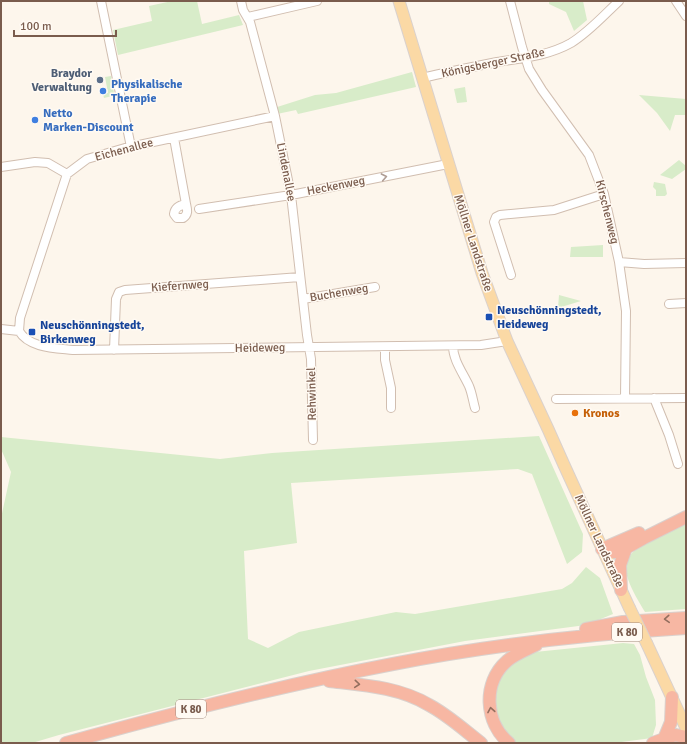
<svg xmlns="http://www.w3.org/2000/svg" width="687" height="744" font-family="Signika,sans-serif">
	<rect width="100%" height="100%" fill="#fdf6ec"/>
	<path fill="#d8ecc9" d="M172,1H197L202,24L239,15L243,25L118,55L113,30L152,21L149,6Z
		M549,1H583L587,20L574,31L566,12L549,4Z
		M412,72L416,87L298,114L296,110L277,114L274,108L315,95L336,93Z
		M111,76L114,93L112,96L104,98L103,94L108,93L105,77Z
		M465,87L467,102L457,103L454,89Z
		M639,95L686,99V115H675L670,131L657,113Z
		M679,160L686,166V169L672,179L660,175Z
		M654,182L665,184L667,194L665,196H656V190L653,187Z
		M603,245V257H570L571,247Z
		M559,295L581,301L558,308Z
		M539,436L583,534L582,552L567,564L532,474L518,469L291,483L297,543L244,551L248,639L268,648L299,632L396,612L415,614L562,589L572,583L586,567L600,578L613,614L586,625L465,641L309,671L59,735L32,743H1V518L11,472L1,449V437L220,459L272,453Z
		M686,524V609L645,612C639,602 632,591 628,579C625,571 626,560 632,553C641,544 673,530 686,524Z
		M623,643L634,644L640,655L646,677L655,700L656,725L652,738L614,743H514L494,713L497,683L508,665L535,652Z"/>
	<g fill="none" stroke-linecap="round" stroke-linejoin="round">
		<g stroke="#d1beb0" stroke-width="10">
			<path id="minor" d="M101,1L131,147
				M241,1L243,10L250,22L275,116L291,195L307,335L311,359L313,440
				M510,1L522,47L529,69L542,90L589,155L604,194L619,262L626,311L625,398
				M676,1L686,16
				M248,17L317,1
				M422,78C447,72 472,67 497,62C522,58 548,56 571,43C589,32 604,15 619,1
				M174,138L186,204C187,209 189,214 183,218H177L174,214C175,207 180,205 186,204
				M1,167L35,162L48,163L67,174
				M199,209L291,195L448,164
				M619,262L644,264L686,263
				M511,275L494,222L496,217L500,215L554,210L604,194
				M303,299L375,287
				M669,304L686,303
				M1,329L19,331
				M19,331C29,348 55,348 73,350L481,345L507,341
				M19,331L20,318L67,174L87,159L125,148L275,116
				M453,346C453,360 463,373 469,386C472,393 473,401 475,408
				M385,347V360L391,388V408
				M114,350L116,299L119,292L125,290L300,277
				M654,398L669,435L678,464
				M556,399L686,398"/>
		</g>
		<g stroke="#dad1cd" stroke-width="13">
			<path id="major" d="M399,1L482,273L507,341L548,429L564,465L629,607
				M647,644L686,728"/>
		</g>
		<g stroke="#dad1cd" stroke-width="14">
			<path id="highway" d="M602,549L611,552H619L644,538L686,517
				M602,549L639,533
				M621,590L620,565L626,548
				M586,629L623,622L686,618
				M329,681C363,685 399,687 429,705C448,715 464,730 481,743
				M664,739L671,722L672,697
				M66,743C174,713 283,685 393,664C490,645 588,634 686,628
				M509,743C485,723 482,683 507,661C515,654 526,650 536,645
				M653,743L675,735L686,737"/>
		</g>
		<use href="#minor" stroke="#fff" stroke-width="8"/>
		<use href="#major" stroke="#fbd9a5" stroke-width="11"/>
		<use href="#highway" stroke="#f7b7a3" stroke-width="12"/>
		<g stroke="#dad1cd" stroke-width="13" stroke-linecap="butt">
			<path id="major-bridge" d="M629,607L647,644"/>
		</g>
		<use href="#major-bridge" stroke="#fbd9a5" stroke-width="11"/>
	</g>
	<defs><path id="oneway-chevron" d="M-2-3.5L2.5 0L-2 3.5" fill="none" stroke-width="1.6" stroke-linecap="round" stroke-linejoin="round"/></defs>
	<use stroke="#af9d94" href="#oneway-chevron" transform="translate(384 177) rotate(-11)"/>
	<g stroke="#936e5e">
		<use href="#oneway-chevron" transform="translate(667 619) rotate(176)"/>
		<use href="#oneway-chevron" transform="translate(357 684) rotate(5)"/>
		<use href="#oneway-chevron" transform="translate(491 710) rotate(-100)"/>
	</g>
	<circle fill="#5c6f8a" stroke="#fffaf3" stroke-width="1.5" cx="100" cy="80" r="4"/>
	<g fill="#3f7fe0" stroke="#fffaf3" stroke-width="1.5">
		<circle cx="103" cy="91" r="4"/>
		<circle cx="35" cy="120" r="4"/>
	</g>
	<g fill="#1a4fb4" stroke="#fffaf3" stroke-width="1.5">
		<rect x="485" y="313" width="8" height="8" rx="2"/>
		<rect x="28" y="328" width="8" height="8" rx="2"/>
	</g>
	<circle fill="#e8710a" stroke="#fffaf3" stroke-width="1.5" cx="575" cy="413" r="4"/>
	<g text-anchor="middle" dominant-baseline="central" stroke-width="3" stroke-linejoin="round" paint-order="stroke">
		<g fill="#fffaf3" stroke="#a28b7f" stroke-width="1">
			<rect x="612" y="623" width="30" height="18" rx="3"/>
			<rect x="176" y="700" width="30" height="18" rx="3"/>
		</g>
		<g font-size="11" font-weight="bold" fill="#7a5c4d">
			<text x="627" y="632">K 80</text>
			<text x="191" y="709">K 80</text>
		</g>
		<g font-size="12" fill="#7a5c4d" stroke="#fffaf3">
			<text transform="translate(493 63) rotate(-12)">Königsberger Straße</text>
			<text transform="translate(124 150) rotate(-15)">Eichenallee</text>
			<text transform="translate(286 172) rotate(79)">Lindenallee</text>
			<text transform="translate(336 186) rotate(-11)">Heckenweg</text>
			<text transform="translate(607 212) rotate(76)">Kirschenweg</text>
			<text transform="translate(473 243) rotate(72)">Möllner Landstraße</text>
			<text transform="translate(180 286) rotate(-4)">Kiefernweg</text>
			<text transform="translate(339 293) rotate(-10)">Buchenweg</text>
			<text transform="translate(260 348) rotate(-1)">Heideweg</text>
			<text transform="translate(312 394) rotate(-91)">Rehwinkel</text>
			<text transform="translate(599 541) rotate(65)">Möllner Landstraße</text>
		</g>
		<g font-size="12" font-weight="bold" fill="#4e5e75" stroke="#fffaf3" text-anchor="end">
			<text x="92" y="73">Braydor<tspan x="92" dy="14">Verwaltung</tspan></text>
		</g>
		<g font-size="12" font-weight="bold" fill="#366cbe" stroke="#fffaf3" text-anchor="start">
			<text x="111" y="84">Physikalische<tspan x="111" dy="14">Therapie</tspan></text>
			<text x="43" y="113">Netto<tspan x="43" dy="14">Marken-Discount</tspan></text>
		</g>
		<g font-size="12" font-weight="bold" fill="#164399" stroke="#fffaf3" text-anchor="start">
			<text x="497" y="310">Neuschönningstedt,<tspan x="497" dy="14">Heideweg</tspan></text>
			<text x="40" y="325">Neuschönningstedt,<tspan x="40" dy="14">Birkenweg</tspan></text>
		</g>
		<g font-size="12" font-weight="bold" fill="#c56008" stroke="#fffaf3" text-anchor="start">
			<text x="583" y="413">Kronos</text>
		</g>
	</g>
	<rect width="687" height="744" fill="none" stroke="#7a5c4d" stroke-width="4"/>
	<path d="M14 30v6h102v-6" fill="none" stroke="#7a5c4d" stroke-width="2"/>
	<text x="20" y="30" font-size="12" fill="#7a5c4d" stroke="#fffaf3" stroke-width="3" paint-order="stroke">100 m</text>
</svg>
